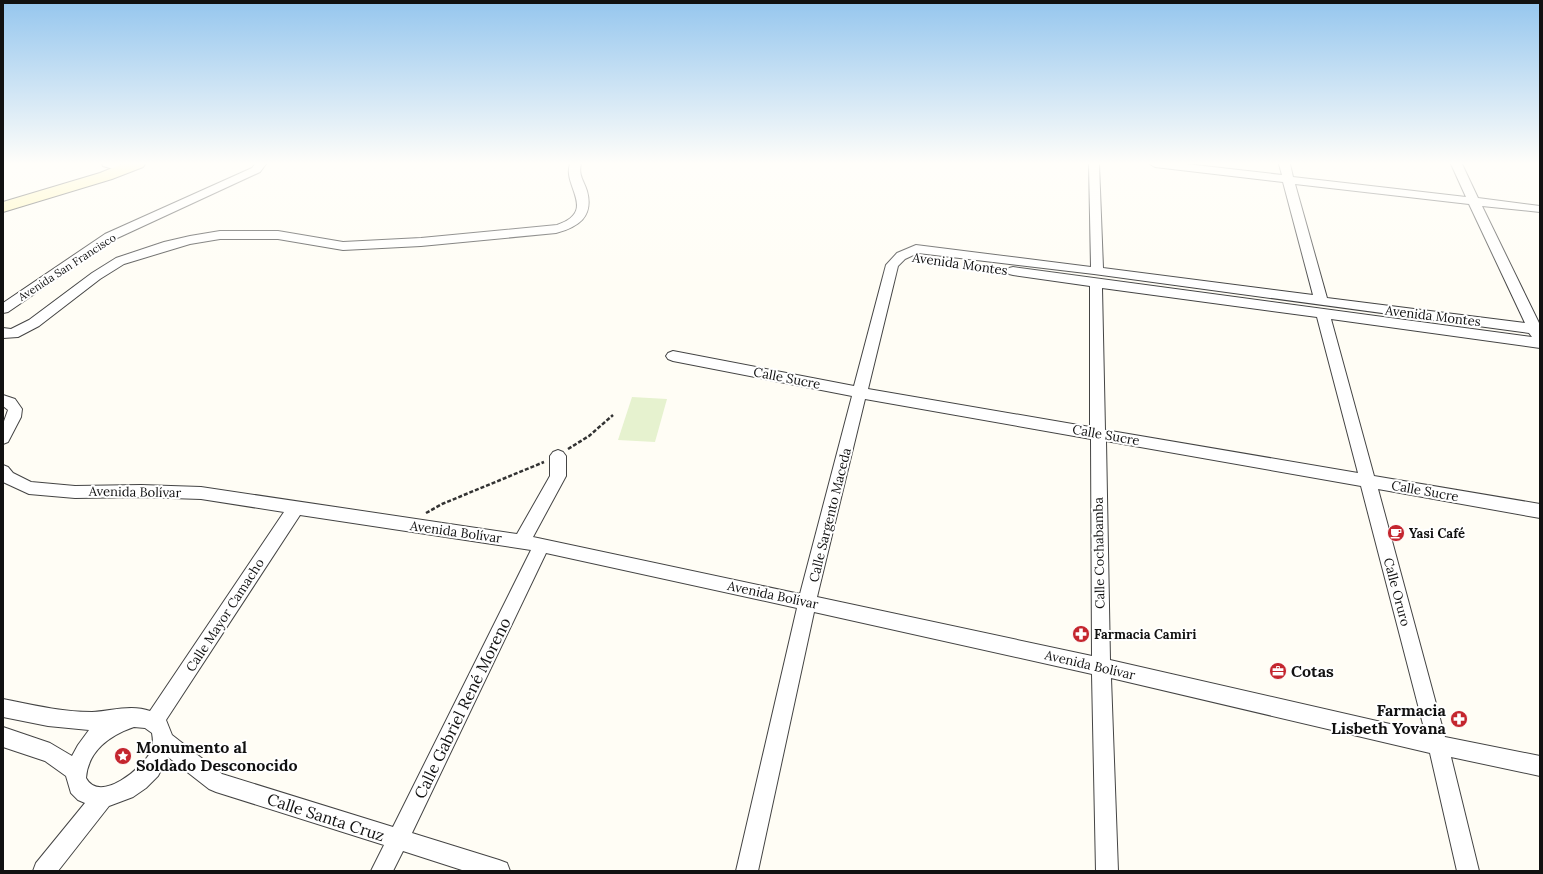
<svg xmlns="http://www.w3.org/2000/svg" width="1543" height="874" font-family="Lora,serif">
	<rect width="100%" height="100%" fill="#fffdf5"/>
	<path fill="#e6f2cf" d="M632,397L667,399L655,442L618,440Z"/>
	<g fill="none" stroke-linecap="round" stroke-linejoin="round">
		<g stroke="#444" stroke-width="2">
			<path id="minor" d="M102,164H120L130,169L124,172L103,166Z
				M255,164H266L260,172L113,240L8,312L3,313V303L105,234L252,168Z
				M570,164H581C578,175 584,181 587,191C594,217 578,227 556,233L421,246L343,250L278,239H220L190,244L124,264L100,279L39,326L18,337L3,338V328L11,329L29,320L92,273L116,258L164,242L190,236L220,231H278L343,242L421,238L557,225C598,211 562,186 570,164Z
				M1089,164H1099L1103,268L1313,295L1283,182L1155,167L1150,164H1186L1282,175L1279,164H1290L1293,177L1466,197L1451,164H1462L1478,198L1540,206V212L1482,206L1540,325V348L1331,319L1374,476L1540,504V518L1378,489L1445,737L1540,756V776L1451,757L1479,871H1457L1430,753L1111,678L1118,871H1096L1092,674L814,612L758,871H736L797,608L546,553L412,833L499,860L507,863L510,871H465L403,851L393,871H371L384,845L216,792L209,789L168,757L158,776L146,788L133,797L109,806L58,871H33L36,863L85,803L78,800L71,793L66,776L45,761L3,747V727L50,743L72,756L78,745L89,730L48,726L3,717V699C32,705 62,712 92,712C111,711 132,704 150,711L284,512L201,499L141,497L75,498L29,494L3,482V465L8,467L13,473L31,482L75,486L141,485L201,487L517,534L550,476V456L553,452L558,450L563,452L566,456V476L533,537L800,594L852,396L673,361L668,359L666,356L668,353L673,351L854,386L886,265L897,253L916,245L1091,267ZM1295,184L1469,204L1525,323L1327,298ZM918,253L1094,274L1529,333L1532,337L1013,267L1009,268L1007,271L1009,274L1013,275L1090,286V427L868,389L898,266L905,259ZM1102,288L1317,317L1358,473L1105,430ZM865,399L1091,439L1092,656L817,597ZM1106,441L1361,486L1425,732L1110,660ZM300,515L531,550L393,827L222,774L172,735L166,720ZM134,727L145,728L152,733C153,739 154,745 151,751C143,768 100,804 86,778C88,751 110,735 134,727Z
				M3,395L15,399L22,409L21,417L8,442L3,444V424L8,410L3,406Z"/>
		</g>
		<g stroke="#333" stroke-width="2">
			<path id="secondary" d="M122,164H145L143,167L112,179L3,212V202L100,173Z"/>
		</g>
		<path stroke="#333" stroke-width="2.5" stroke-dasharray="4 2" stroke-linecap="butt" d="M568,449L589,436L613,415
			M426,513L442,504L544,462"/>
		<use href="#minor" fill="#fff" fill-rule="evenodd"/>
		<use href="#secondary" fill="#fff6b0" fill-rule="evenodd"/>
	</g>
	<linearGradient id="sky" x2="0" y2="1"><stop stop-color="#95c6ee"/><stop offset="0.57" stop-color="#fffefa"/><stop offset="1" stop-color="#fffefa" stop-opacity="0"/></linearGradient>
	<rect width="1543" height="287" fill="url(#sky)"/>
	<defs>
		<g id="cafe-disc" transform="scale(0.9)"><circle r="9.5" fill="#c4262e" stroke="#fff"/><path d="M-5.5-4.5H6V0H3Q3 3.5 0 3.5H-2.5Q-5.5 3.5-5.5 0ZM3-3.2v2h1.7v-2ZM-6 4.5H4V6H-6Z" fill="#fff"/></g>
		<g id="pharmacy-disc" transform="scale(0.9)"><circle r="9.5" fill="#c4262e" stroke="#fff"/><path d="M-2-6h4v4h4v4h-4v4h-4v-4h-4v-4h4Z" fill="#fff"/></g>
		<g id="office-disc" transform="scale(0.9)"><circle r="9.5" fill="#c4262e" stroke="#fff"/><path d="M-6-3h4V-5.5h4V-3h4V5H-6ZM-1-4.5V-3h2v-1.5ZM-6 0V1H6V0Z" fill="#fff"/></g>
		<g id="sight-disc" transform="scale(0.9)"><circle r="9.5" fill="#c4262e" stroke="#fff"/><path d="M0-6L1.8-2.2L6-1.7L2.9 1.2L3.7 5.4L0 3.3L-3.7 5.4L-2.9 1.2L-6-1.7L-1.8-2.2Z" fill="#fff"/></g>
	</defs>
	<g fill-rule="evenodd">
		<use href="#cafe-disc" x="1396" y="533"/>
		<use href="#pharmacy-disc" x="1081" y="634"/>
		<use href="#office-disc" x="1278" y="671"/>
		<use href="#pharmacy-disc" x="1459" y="719"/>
		<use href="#sight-disc" x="123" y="756"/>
	</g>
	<g text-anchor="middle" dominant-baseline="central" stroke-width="4" stroke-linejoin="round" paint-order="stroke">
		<g font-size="11" fill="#111" stroke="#fff">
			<text transform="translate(67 267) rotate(-33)">Avenida San Francisco</text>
		</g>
		<g font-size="13" fill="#111" stroke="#fff">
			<text transform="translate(960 264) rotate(8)">Avenida Montes</text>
			<text transform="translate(1433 316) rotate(7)">Avenida Montes</text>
			<text transform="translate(787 378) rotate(11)">Calle Sucre</text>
			<text transform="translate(1106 435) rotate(10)">Calle Sucre</text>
			<text transform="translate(1425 491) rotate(10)">Calle Sucre</text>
			<text transform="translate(135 492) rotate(1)">Avenida Bolívar</text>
			<text transform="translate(830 515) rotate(-76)">Calle Sargento Maceda</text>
			<text transform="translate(456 532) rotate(8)">Avenida Bolívar</text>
			<text transform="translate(1099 553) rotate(-91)">Calle Cochabamba</text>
			<text transform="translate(1397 592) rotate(75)">Calle Oruro</text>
			<text transform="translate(773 595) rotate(12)">Avenida Bolívar</text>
			<text transform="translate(225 615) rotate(-57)">Calle Mayor Camacho</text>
			<text transform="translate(1090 665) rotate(13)">Avenida Bolívar</text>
		</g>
		<g font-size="13" font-weight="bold" fill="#111" stroke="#fff" text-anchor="start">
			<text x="1409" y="533">Yasi Café</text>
			<text x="1094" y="634">Farmacia Camiri</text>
		</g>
		<g font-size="16" font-weight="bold" fill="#111" stroke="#fff" text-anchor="start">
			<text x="1291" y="671">Cotas</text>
			<text x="1446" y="710" text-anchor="end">Farmacia<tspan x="1446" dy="18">Lisbeth Yovana</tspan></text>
			<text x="136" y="747">Monumento al<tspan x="136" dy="18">Soldado Desconocido</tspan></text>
		</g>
		<g font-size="16" fill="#111" stroke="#fff">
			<text transform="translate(462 708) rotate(-64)">Calle Gabriel René Moreno</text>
			<text transform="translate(326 817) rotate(18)">Calle Santa Cruz</text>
		</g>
	</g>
	<rect width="1543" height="874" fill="none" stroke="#111111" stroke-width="8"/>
</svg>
